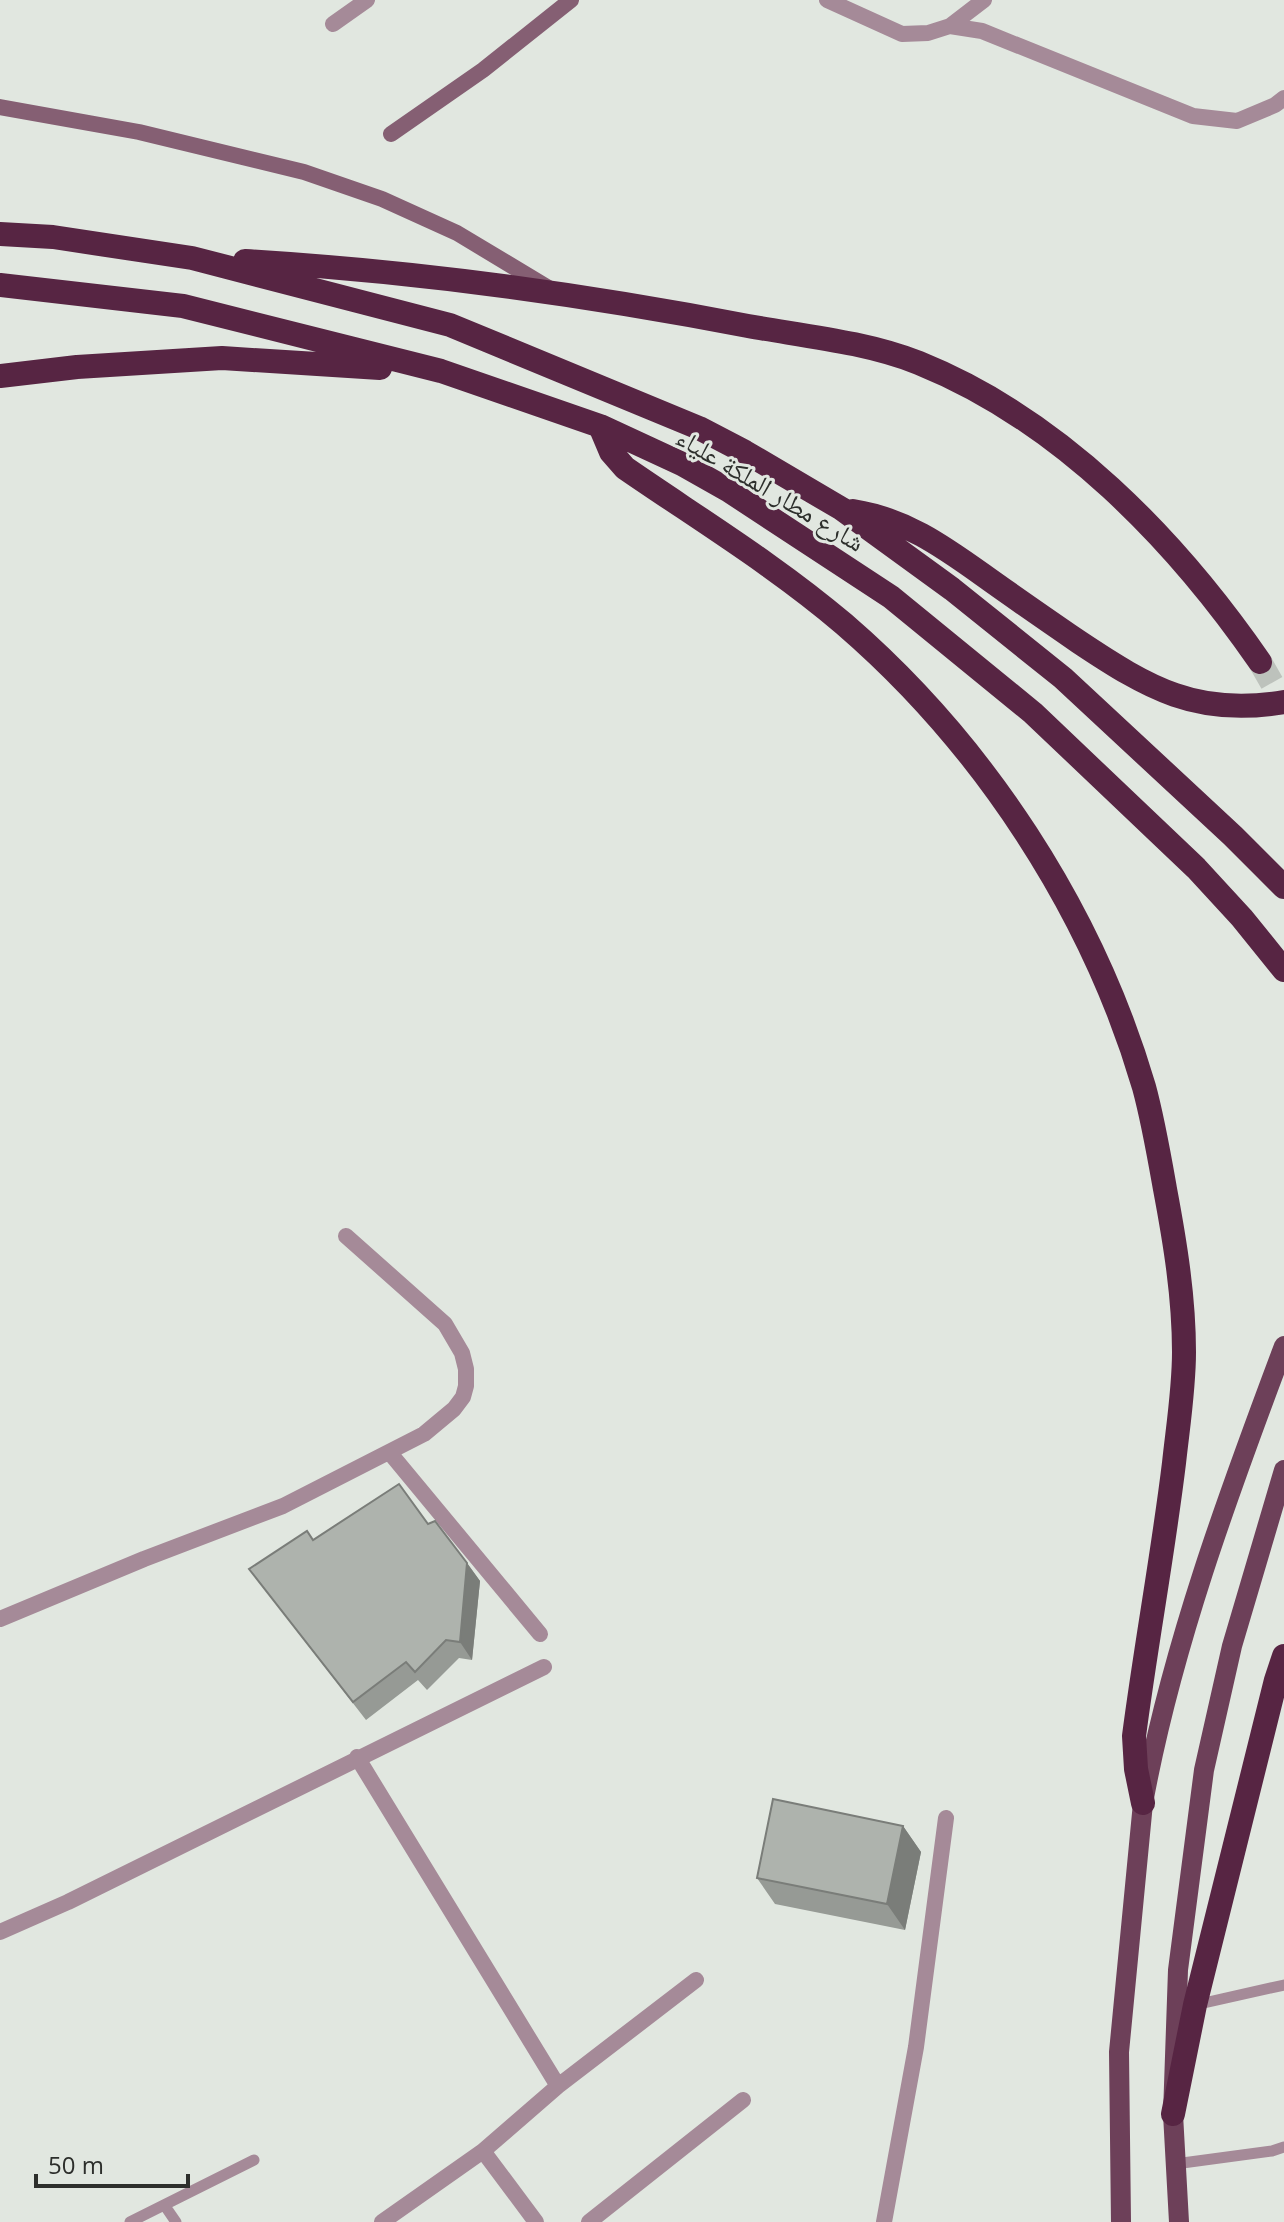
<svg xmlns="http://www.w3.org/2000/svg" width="1284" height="2222" font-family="'Open Sans','Noto Naskh Arabic',sans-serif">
	<rect width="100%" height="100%" fill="#e1e7e0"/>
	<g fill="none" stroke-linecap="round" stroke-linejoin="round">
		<path stroke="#bdc2bc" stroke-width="24" stroke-dasharray="24 12" stroke-linecap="butt" d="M1260,662L1284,704"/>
		<path stroke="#a58a98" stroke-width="11" d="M1195,2005L1284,1985
			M1175,2164L1272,2151L1284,2147
			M165,2206L176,2222
			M130,2222L254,2160"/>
		<path stroke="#a58a98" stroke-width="16" d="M827,0L902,34L928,33L950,26L982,31L1193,116L1237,121L1275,105L1284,98
			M333,24L367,0
			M950,26L984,0
			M390,1453L540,1634
			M0,1619L144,1559L283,1506L424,1434L454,1409L463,1397L466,1386V1369L462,1353L445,1324L346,1236
			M357,1757L558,2086
			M0,1932L68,1902L544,1667
			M483,2151L536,2222
			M382,2222L483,2151L558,2086L696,1980
			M589,2222L743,2100
			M884,2222L916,2047L946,1818"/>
		<path stroke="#855f73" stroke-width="16" d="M0,107L139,132L304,172L382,199L457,233L552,290
			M391,134L483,70L571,0"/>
		<path stroke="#6d4059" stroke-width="20" d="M1121,2222L1119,2052L1143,1803C1172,1646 1228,1495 1284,1346
			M1179,2222L1173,2114L1178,1970L1204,1770L1232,1646L1284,1470"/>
		<path stroke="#572543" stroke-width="24" d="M0,234L53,237L192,258L450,325L699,428L745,452L842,509L952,589L1063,678L1233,836L1284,887
			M245,261C414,271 582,294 748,326C804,336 866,342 919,363C1060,420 1175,539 1260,662
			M0,285L183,306L441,371L600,426L682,464L728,490L891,597L1033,713L1196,868L1242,918L1284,970
			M0,376L77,367L222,358L380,368
			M600,426L611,452L625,468C699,519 776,566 844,624C983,744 1092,910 1144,1087C1153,1120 1159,1155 1165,1189C1175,1242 1184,1297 1184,1352C1184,1389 1178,1426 1174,1463C1163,1554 1146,1644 1134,1736L1136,1769L1143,1803
			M853,511C904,519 941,545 983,575C1015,598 1047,620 1079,642C1148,688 1197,717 1284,702
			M1173,2114L1195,2005L1276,1680L1284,1656"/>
	</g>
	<path fill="#969a95" d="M428,1524L467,1563L480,1581L472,1660L459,1658L427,1690L418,1680L366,1720L249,1569L313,1540Z
		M903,1826L921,1852L905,1930L775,1904L757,1878Z"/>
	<path fill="#7a7d79" d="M467,1563L480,1581L472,1660L460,1642Z
		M903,1826L921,1852L905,1930L887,1904Z"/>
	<path fill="#aeb3ad" stroke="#7a7d79" stroke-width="2" d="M399,1484L428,1524L435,1521L467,1563L460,1642L446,1640L415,1672L406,1662L353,1702L249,1569L307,1531L313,1540Z
		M773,1799L903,1826L887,1904L757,1878Z"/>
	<g text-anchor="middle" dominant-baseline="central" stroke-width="6" stroke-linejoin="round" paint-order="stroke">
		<g font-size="26" fill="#2d2f2c" stroke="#e1e7e0">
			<text transform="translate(771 489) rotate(31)">شارع مطار الملكة علياء</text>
		</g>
	</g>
	<path d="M36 2174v12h152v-12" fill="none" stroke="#2d2f2c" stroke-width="4"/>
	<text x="48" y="2174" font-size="24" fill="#2d2f2c" stroke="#e1e7e0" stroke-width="6" paint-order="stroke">50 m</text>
</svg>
